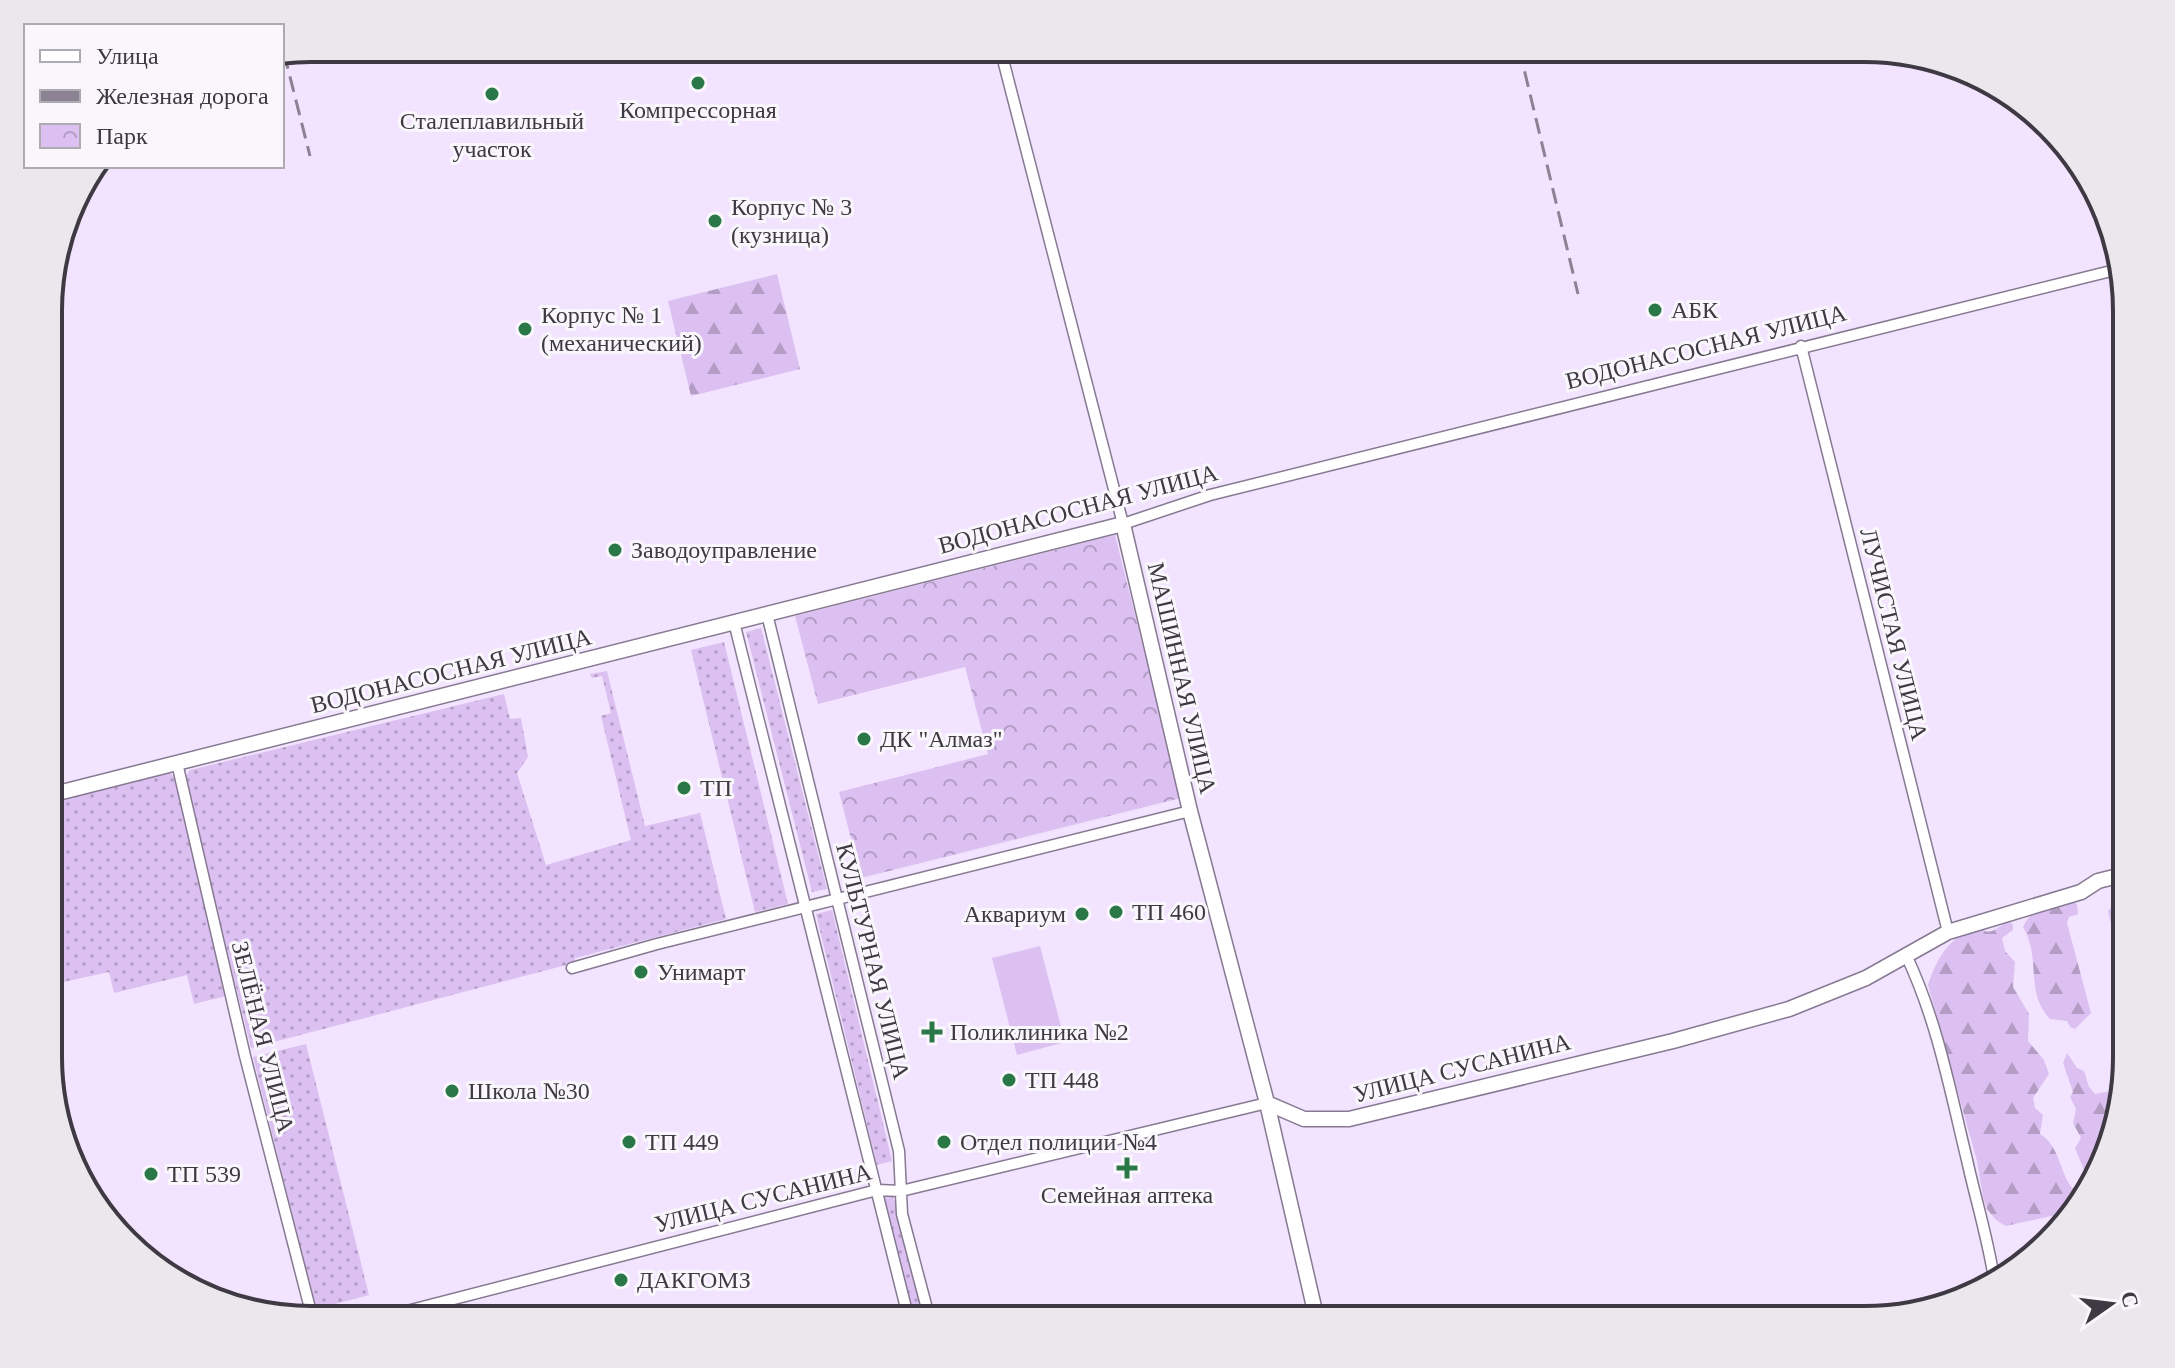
<svg xmlns="http://www.w3.org/2000/svg" width="2175" height="1368" font-family="Georgia,serif">
	<defs>
		<pattern id="grass-dots" width="8" height="8" patternUnits="userSpaceOnUse" patternTransform="scale(2)"><rect width="8" height="8" fill="#dbc0f1"/><path d="M2 2h.1M6 6h.1" fill="none" stroke="#b39dc5" stroke-width="1.8" stroke-linecap="round"/></pattern>
		<pattern id="forest-firs" width="22" height="20" patternUnits="userSpaceOnUse" patternTransform="scale(2)"><rect width="22" height="20" fill="#dbc0f1"/><path d="M5 1l3.5 6h-7zM16 11l3.5 6h-7z" fill="#b39dc5"/></pattern>
		<pattern id="park-crowns" width="20" height="18" patternUnits="userSpaceOnUse" patternTransform="scale(2)"><rect width="20" height="18" fill="#dbc0f1"/><path d="M2 6a3 3 0 1 1 6 0M12 15a3 3 0 1 1 6 0" fill="none" stroke="#b39dc5"/></pattern>
	</defs>
	<rect width="100%" height="100%" fill="#f2e4fe"/>
	<path fill="url(#grass-dots)" d="M761,628L827,889L812,892L746,632Z
		M724,642L788,904L755,912L691,650Z
		M607,671L645,826L700,813L726,919L579,957L575,958L574,963L251,1048L185,778L190,770L504,694L510,719L521,718L528,757L517,773L546,865L631,840L601,716L611,713L602,676L592,678L590,674Z
		M169,772L176,779L226,996L194,1004L187,975L114,993L109,972L50,985V801Z
		M832,910L892,1161L877,1165L816,914Z
		M306,1044L369,1295L316,1309L253,1057Z
		M886,1195L893,1196L894,1199L924,1320H913L884,1201Z"/>
	<path fill="url(#forest-firs)" d="M777,274L800,369L691,396L668,301Z
		M2073,902L2077,904L2078,914L2069,917L2067,923L2091,1013L2075,1029L2070,1027L2067,1021L2050,1019C2024,991 2042,959 2023,927C2031,907 2054,906 2073,902Z
		M2111,908L2117,918L2116,925L2126,953V988L2108,911Z
		M2009,921L2013,925V930L2002,938L2005,951L2015,962L2013,987L2029,1014L2028,1041L2044,1060L2049,1074L2033,1098L2035,1108L2043,1115L2040,1134C2060,1146 2059,1171 2072,1188L2085,1186L2084,1170L2075,1148L2081,1138L2073,1123L2076,1109L2070,1097L2073,1092L2063,1063L2067,1053L2077,1068L2084,1071L2089,1087L2095,1094L2115,1090L2117,1101L2083,1203L2074,1211L2006,1226L1996,1220L1987,1209L1983,1197L1977,1161L1928,985C1936,961 1950,932 1979,930C1986,929 1984,933 1992,931C1998,929 2003,923 2009,921Z"/>
	<path fill="url(#park-crowns)" d="M1115,535L1181,798L861,878L839,792L988,754L965,667L818,704L795,616Z"/>
	<path fill="#dbc0f1" d="M1040,946L1065,1042L1017,1055L992,958Z"/>
	<g fill="none" stroke-linecap="round" stroke-linejoin="round">
		<g stroke="#867991" stroke-width="13">
			<path id="street" d="M1000,48L1123,524L1210,495L2119,269
				M1801,346L1948,932
				M767,614L899,1151L902,1214L930,1320
				M734,622L909,1320
				M177,763L245,1056L313,1320
				M1906,955C1937,1020 1950,1090 1967,1160C1976,1201 1989,1242 1995,1285
				M572,968L657,944L1190,811
				M372,1320L877,1190L901,1191L1267,1103"/>
		</g>
		<g stroke="#867991" stroke-width="17">
			<path id="secondary" d="M50,795L1123,524L1190,811L1267,1103L1317,1320
				M1267,1103L1304,1119H1349L1673,1041L1789,1009L1866,978L1948,932L2081,892L2098,881L2126,874"/>
		</g>
		<use href="#street" stroke="#fff" stroke-width="10"/>
		<use href="#secondary" stroke="#fff" stroke-width="14"/>
		<path stroke="#8b8293" stroke-width="3" stroke-dasharray="16 8" stroke-linecap="butt" d="M1519,48L1578,294
			M284,53L310,156"/>
	</g>
	<g fill="#2a7848" stroke="#f9f6fc" stroke-width="3">
		<circle cx="698" cy="83" r="8"/>
		<circle cx="492" cy="94" r="8"/>
		<circle cx="715" cy="221" r="8"/>
		<circle cx="1655" cy="310" r="8"/>
		<circle cx="525" cy="329" r="8"/>
		<circle cx="615" cy="550" r="8"/>
		<circle cx="864" cy="739" r="8"/>
		<circle cx="684" cy="788" r="8"/>
		<circle cx="1116" cy="912" r="8"/>
		<circle cx="1082" cy="914" r="8"/>
		<circle cx="641" cy="972" r="8"/>
		<path d="M928 1020h8v8h8v8h-8v8h-8v-8h-8v-8h8z"/>
		<circle cx="1009" cy="1080" r="8"/>
		<circle cx="452" cy="1091" r="8"/>
		<circle cx="629" cy="1142" r="8"/>
		<circle cx="944" cy="1142" r="8"/>
		<path d="M1123 1156h8v8h8v8h-8v8h-8v-8h-8v-8h8z"/>
		<circle cx="151" cy="1174" r="8"/>
		<circle cx="621" cy="1280" r="8"/>
	</g>
	<g text-anchor="middle" dominant-baseline="central" stroke-width="6" stroke-linejoin="round" paint-order="stroke">
		<g font-size="24" fill="#3e3943" stroke="#f9f6fc" text-anchor="start">
			<text x="698" y="110" text-anchor="middle">Компрессорная</text>
			<text x="492" y="121" text-anchor="middle">Сталеплавильный<tspan x="492" dy="28">участок</tspan></text>
			<text x="731" y="207">Корпус № 3<tspan x="731" dy="28">(кузница)</tspan></text>
			<text x="1671" y="310">АБК</text>
			<text x="541" y="315">Корпус № 1<tspan x="541" dy="28">(механический)</tspan></text>
			<text x="631" y="550">Заводоуправление</text>
			<text x="880" y="739">ДК "Алмаз"</text>
			<text x="700" y="788">ТП</text>
			<text x="1132" y="912">ТП 460</text>
			<text x="1066" y="914" text-anchor="end">Аквариум</text>
			<text x="657" y="972">Унимарт</text>
			<text x="950" y="1032">Поликлиника №2</text>
			<text x="1025" y="1080">ТП 448</text>
			<text x="468" y="1091">Школа №30</text>
			<text x="645" y="1142">ТП 449</text>
			<text x="960" y="1142">Отдел полиции №4</text>
			<text x="167" y="1174">ТП 539</text>
			<text x="1127" y="1195" text-anchor="middle">Семейная аптека</text>
			<text x="637" y="1280">ДАКГОМЗ</text>
		</g>
		<g font-size="24" fill="#3e3943" stroke="#f9f6fc">
			<text transform="translate(1706 347) rotate(-14)">ВОДОНАСОСНАЯ УЛИЦА</text>
			<text transform="translate(1078 509) rotate(-15)">ВОДОНАСОСНАЯ УЛИЦА</text>
			<text transform="translate(1894 634) rotate(76)">ЛУЧИСТАЯ УЛИЦА</text>
			<text transform="translate(451 671) rotate(-14)">ВОДОНАСОСНАЯ УЛИЦА</text>
			<text transform="translate(1182 678) rotate(77)">МАШИННАЯ УЛИЦА</text>
			<text transform="translate(873 961) rotate(76)">КУЛЬТУРНАЯ УЛИЦА</text>
			<text transform="translate(263 1037) rotate(76)">ЗЕЛЁНАЯ УЛИЦА</text>
			<text transform="translate(1462 1068) rotate(-14)">УЛИЦА СУСАНИНА</text>
			<text transform="translate(763 1198) rotate(-14)">УЛИЦА СУСАНИНА</text>
		</g>
	</g>
	<path d="M0 0H2175V1368H0ZM311 62H1864A249 249 0 0 1 2113 311V1057A249 249 0 0 1 1864 1306H311A249 249 0 0 1 62 1057V311A249 249 0 0 1 311 62Z" fill="#eae7ed" fill-rule="evenodd"/>
	<path fill="none" stroke="#3e3943" stroke-width="4" d="M311 62H1864A249 249 0 0 1 2113 311V1057A249 249 0 0 1 1864 1306H311A249 249 0 0 1 62 1057V311A249 249 0 0 1 311 62Z"/>
	<rect x="24" y="24" width="260" height="144" fill="#f9f6fc" stroke="#aeaab2" stroke-width="2"/>
	<rect x="40" y="50" width="40" height="12" fill="#ffffff" stroke="#aeaab2" stroke-width="2"/>
	<text x="96" y="64" font-size="24" fill="#3e3943">Улица</text>
	<rect x="40" y="90" width="40" height="12" fill="#8b8293" stroke="#aeaab2" stroke-width="2"/>
	<text x="96" y="104" font-size="24" fill="#3e3943">Железная дорога</text>
	<rect x="40" y="124" width="40" height="24" fill="url(#park-crowns)" stroke="#aeaab2" stroke-width="2"/>
	<text x="96" y="144" font-size="24" fill="#3e3943">Парк</text>
	<g transform="translate(2111 1304) rotate(76)" stroke="#f9f6fc" stroke-width="6" paint-order="stroke">
	<path d="M0-6L14 30L0 20L-14 30Z" fill="#3e3943"/>
	<text y="-12" font-size="22" font-weight="bold" text-anchor="middle" fill="#3e3943">С</text>
	</g>
</svg>
